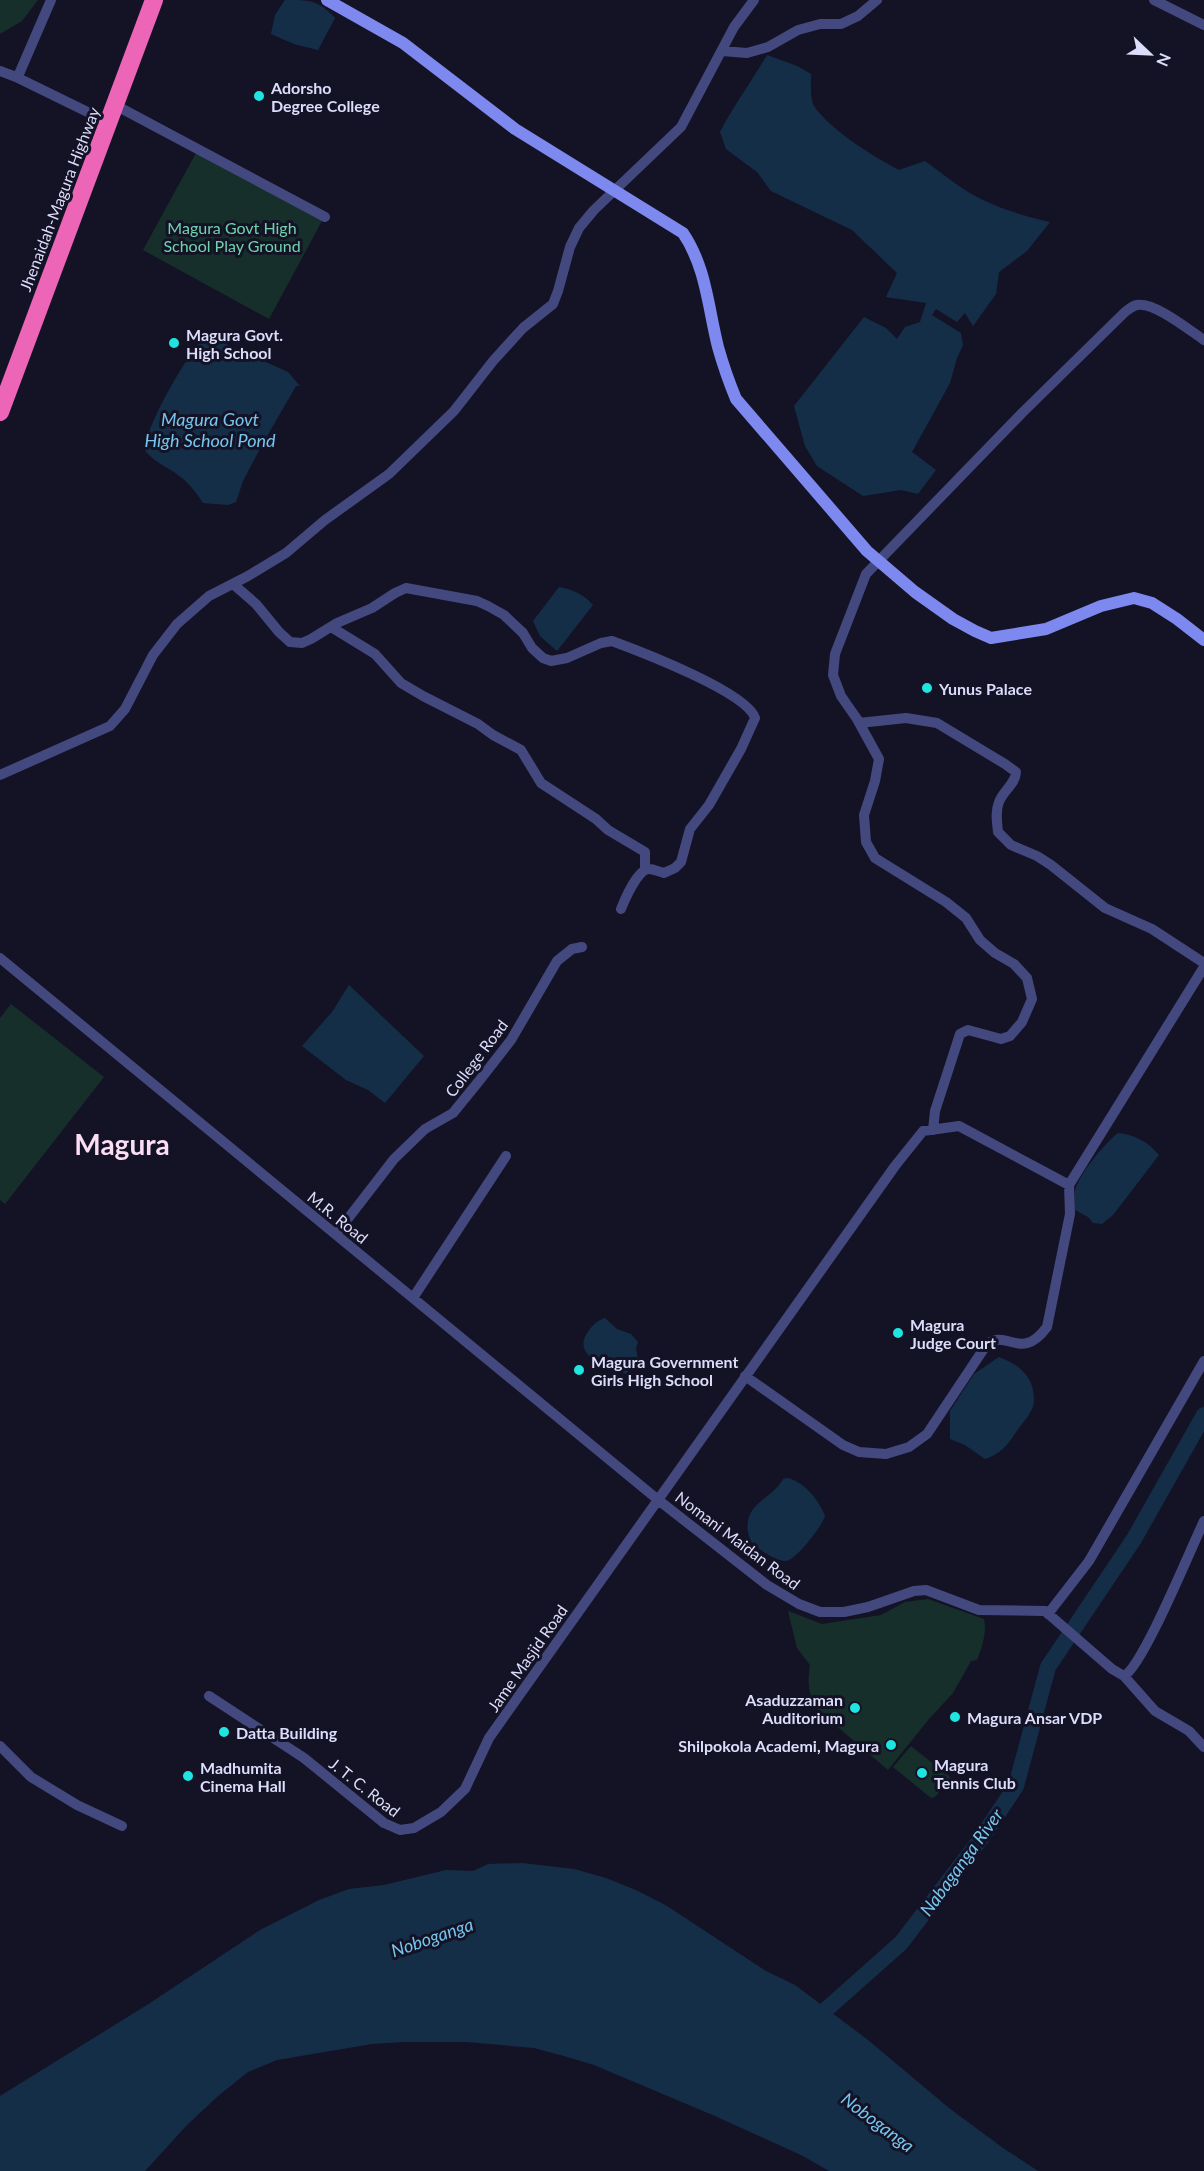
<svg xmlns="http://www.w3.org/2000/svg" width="1204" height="2171" font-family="Lato,sans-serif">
	<rect width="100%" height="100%" fill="#141326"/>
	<path fill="#162f2b" d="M0,0H38L22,21L0,34Z
		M196,153L322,221L269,319L143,250Z
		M11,1004L104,1077L5,1204L0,1200V1018Z
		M928,1599L984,1619C987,1633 982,1647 977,1660L971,1661L953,1693L929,1719L888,1770L820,1712C808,1696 807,1684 810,1665L797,1648L788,1611L822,1624L881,1615L905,1602Z
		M911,1746L951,1778L935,1797L931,1798L893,1767Z"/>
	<path fill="#152e48" d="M285,0C310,0 318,0 335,18L318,50L294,44L271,34L275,15Z
		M767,55L797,66L811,74C811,83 810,99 814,106C830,130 874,157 899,170L925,161C944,175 962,190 983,200C1004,210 1027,217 1050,222L1027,251L999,272L996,294L973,326L965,313L957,322L936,309L932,315L961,333L963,345L957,358L950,383L912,452L936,470L918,494L901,490L863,496L817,466L805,446L794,406L864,317L886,328L897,339L905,327L920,322L926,303L886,297L897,273L852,230L771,191L757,172L726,149L720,132C734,105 752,81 767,55Z
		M206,335L288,372L300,386H296L263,443L243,481L236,502L228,505L203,503C196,492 188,482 178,475C166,466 152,461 144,449C149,421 186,356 206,335Z
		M559,587C572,589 585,595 593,605L557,651L540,636L533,621Z
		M349,985L424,1056L385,1103L368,1090L346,1080L302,1046L332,1012Z
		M1118,1133C1136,1135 1148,1142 1159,1155L1113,1215L1102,1224L1093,1223L1088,1217L1075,1210C1075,1204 1074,1197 1075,1191C1079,1174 1105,1143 1118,1133Z
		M605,1318L617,1329L631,1334L638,1342L636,1348L638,1359L626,1374C609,1368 572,1357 587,1333C592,1326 597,1320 605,1318Z
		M999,1357C1020,1365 1034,1377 1034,1400C1034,1412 1022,1423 1016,1432C1008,1445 1000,1454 985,1459L965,1445L950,1439V1411L974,1374Z
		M788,1478C805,1483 819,1500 825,1516C822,1526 797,1559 786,1561C777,1562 760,1550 753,1544C748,1538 746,1525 749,1517C754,1501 775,1495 783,1479Z
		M522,1863L574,1869L606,1878L638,1891L667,1906L766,1971L795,1985L868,2040L949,2108L1003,2148L1038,2171H829L803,2156L715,2116L594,2065L564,2056L534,2048L467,2042H403L372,2044L277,2060L248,2072L218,2096L187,2125L145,2171H0V2096L147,2005L260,1930L319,1900L349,1889L384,1885L446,1870L473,1871L488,1864Z"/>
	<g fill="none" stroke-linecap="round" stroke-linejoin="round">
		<path stroke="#152e48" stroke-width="16" d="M811,2023L901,1943L980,1840L1016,1786L1048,1667L1134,1539L1204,1415"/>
		<path stroke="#43497f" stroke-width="10" d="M1154,0L1204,25
			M722,51L747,53L768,47L798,30L820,24H841L858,16L877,0
			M0,71L16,77L19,74L51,0
			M16,77L108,122
			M115,105L325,217
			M233,584L256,604L279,632L290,642L302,643L311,639L337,623L372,608L395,593L406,588L477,601L488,606L504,615L523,633L532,648L543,658L551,661L567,658L601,643L612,641C639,651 747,692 755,718L741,749L709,805L690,829L681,862L675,868L664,873C659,872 654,869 649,869C638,869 625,899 621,909
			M331,627L375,654L401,683L423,696L478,724L493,735L521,750L541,783L596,819L608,830L645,852V869
			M859,723L906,718L937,723L1005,764L1016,772C1016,783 1003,791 999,802C995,812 997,822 998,832L1011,845L1037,856L1051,865L1105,908L1152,929L1204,963
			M0,775L110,726L125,709L153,655L177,624L209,596L248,576L286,553L325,520L389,474L454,411L493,361L523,328L553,304L558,291L570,247L579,228L594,210L681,127L734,27L754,0
			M0,958L657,1499L767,1585L799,1604L820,1612H844L868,1607L914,1591L926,1590L979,1610L1045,1611L1112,1669L1124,1676L1155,1711L1189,1731L1204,1747
			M933,1130L935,1111L960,1034L968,1030L1001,1039L1010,1036L1022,1022L1032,999L1027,978L1014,964L995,953L980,940L966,918L946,902L875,858L866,842L864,815L875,781L879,759L857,719L841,696L833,675L835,654L866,574L1022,413L1125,312C1129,309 1132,306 1137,305C1155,302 1189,330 1204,340
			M336,1234L394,1159L425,1129L453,1113L479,1081L511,1040L557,961L572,949L582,947
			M413,1298L506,1156
			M745,1376L843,1445L859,1452L886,1454L909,1447L927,1434L987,1344C1008,1329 1021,1362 1047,1327L1070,1214L1069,1185
			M1048,1614L1089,1561L1204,1361
			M1124,1676C1143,1666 1191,1548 1204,1521
			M209,1696L304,1758L384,1823L400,1830L414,1828L441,1812L465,1789L489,1738L895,1166L923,1131L959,1126L1069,1185L1204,967
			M0,1746L31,1777L77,1805L122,1826"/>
		<path stroke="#7e89f0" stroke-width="12" d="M327,0L403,43L515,129L683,233C706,267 708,307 718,347C723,365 729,382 736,399L867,551L915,592L953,619L975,631L991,638L1046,629L1101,606L1134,598L1152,603L1177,619L1204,640"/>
		<path stroke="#ed65b7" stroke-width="18" d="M0,412L154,0"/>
	</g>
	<g fill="#1fe4df" stroke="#141326" stroke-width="2">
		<circle cx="259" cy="96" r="6"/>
		<circle cx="174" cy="343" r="6"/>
		<circle cx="927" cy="688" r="6"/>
		<circle cx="898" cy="1333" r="6"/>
		<circle cx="579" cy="1370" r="6"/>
		<circle cx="855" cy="1708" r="6"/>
		<circle cx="955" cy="1717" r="6"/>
		<circle cx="224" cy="1732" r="6"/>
		<circle cx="891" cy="1745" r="6"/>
		<circle cx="922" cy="1773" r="6"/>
		<circle cx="188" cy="1776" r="6"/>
	</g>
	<g text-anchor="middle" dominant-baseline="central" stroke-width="6" stroke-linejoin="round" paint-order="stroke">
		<g font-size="16" font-weight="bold" fill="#dcdcfb" stroke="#141326" text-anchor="start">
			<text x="271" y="87">Adorsho<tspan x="271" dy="18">Degree College</tspan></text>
			<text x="186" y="334">Magura Govt.<tspan x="186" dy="18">High School</tspan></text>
			<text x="939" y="688">Yunus Palace</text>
			<text x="910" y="1324">Magura<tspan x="910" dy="18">Judge Court</tspan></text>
			<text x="591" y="1361">Magura Government<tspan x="591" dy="18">Girls High School</tspan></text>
			<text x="843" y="1699" text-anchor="end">Asaduzzaman<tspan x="843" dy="18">Auditorium</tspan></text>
			<text x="967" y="1717">Magura Ansar VDP</text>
			<text x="236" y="1732">Datta Building</text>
			<text x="879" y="1745" text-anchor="end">Shilpokola Academi, Magura</text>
			<text x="934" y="1764">Magura<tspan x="934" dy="18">Tennis Club</tspan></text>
			<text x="200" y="1767">Madhumita<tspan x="200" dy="18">Cinema Hall</tspan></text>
		</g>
		<g font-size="16" fill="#dcdcfb" stroke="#141326">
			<text transform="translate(59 199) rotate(-69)">Jhenaidah-Magura Highway</text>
			<text transform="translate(476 1058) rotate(-53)">College Road</text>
			<text transform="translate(338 1217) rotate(39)">M.R. Road</text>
			<text transform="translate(738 1540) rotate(37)">Nomani Maidan Road</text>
			<text transform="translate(527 1658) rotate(-55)">Jame Masjid Road</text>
			<text transform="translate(365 1787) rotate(38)">J. T. C. Road</text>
		</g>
		<g font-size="16" fill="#70d3ae" stroke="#141326">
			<text x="232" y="227">Magura Govt High<tspan x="232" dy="18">School Play Ground</tspan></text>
		</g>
		<g font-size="18" font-style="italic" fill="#76c6ef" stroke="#141326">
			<text x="210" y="419">Magura Govt<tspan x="210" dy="21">High School Pond</tspan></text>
			<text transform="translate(961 1862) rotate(-54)">Nabaganga River</text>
			<text transform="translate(432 1937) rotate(-19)">Noboganga</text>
			<text transform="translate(878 2122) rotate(37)">Noboganga</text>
		</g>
		<g font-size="28" font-weight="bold" fill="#fbdef4" stroke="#141326">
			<text x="122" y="1144">Magura</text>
		</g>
	</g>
	<g transform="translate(1150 54) rotate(113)" stroke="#141326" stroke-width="4.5" paint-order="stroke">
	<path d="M0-4.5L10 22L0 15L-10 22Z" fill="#dcdcfb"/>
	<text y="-9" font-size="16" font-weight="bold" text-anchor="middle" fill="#dcdcfb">N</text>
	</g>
</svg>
